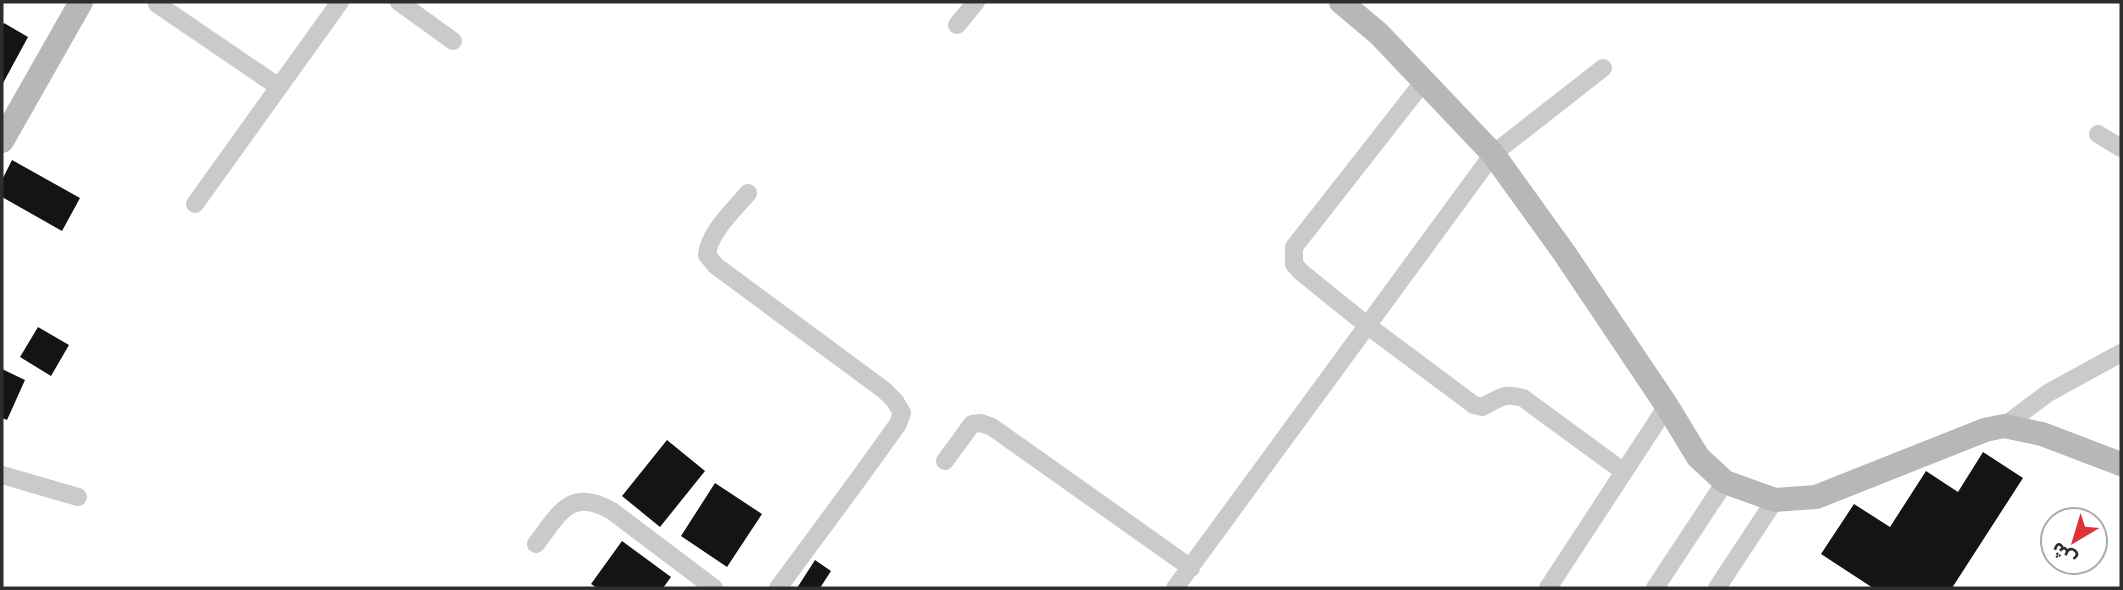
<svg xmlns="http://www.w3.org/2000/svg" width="2123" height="590" font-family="Barlow,'Noto Sans Arabic',sans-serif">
	<rect width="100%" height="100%" fill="#fff"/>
	<path fill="#141414" d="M4,23L28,37L2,85V27Z
		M12,160L80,198L62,231L2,197V180Z
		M38,327L69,345L51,376L20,357Z
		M2,369L25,380L7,420L2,418Z
		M667,440L705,471L660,527L622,496Z
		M1983,452L2023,478L1952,588H1873L1821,554L1854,504L1890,527L1926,471L1958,492Z
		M715,483L762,514L727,567L681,536Z
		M622,541L671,577L663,588H597L591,584Z
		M815,560L831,571L820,588H797Z"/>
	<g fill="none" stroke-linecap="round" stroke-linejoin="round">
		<path stroke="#cacaca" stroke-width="18" d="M399,2L453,41
			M157,4L279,87
			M957,25L976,2
			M1424,81L1294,247V264L1301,272L1368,326L1474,405L1482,407C1499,399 1503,392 1523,398L1624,472
			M2098,134L2121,148
			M748,193C734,210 709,232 707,255L716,266L884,390L895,401L902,413L898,424L857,481L778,588
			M195,204L340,2
			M2004,426L2048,393L2121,353
			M945,461L972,424L981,423L992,427L1191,568
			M2,475L78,497
			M536,544C560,513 570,487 612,511L714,588
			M1175,588L1493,154L1603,68
			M1548,588L1667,406
			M1655,588L1725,482
			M1717,588L1775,500"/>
		<path stroke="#b7b7b7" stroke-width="24" d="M1341,2L1379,34L1493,154L1565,254L1667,406L1698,457L1725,482L1775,500L1816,497L1985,430L2004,426L2042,434L2121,464
			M2,141L81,2"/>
	</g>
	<rect width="2123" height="590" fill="none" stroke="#2d2d2d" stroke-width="7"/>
	<g transform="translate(2074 541) rotate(218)"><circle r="33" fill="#ffffff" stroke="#ababab" stroke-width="2"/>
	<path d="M0-5L12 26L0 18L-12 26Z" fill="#e23037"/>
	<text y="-10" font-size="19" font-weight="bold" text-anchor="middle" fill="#2d2d2d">ش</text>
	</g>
</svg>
